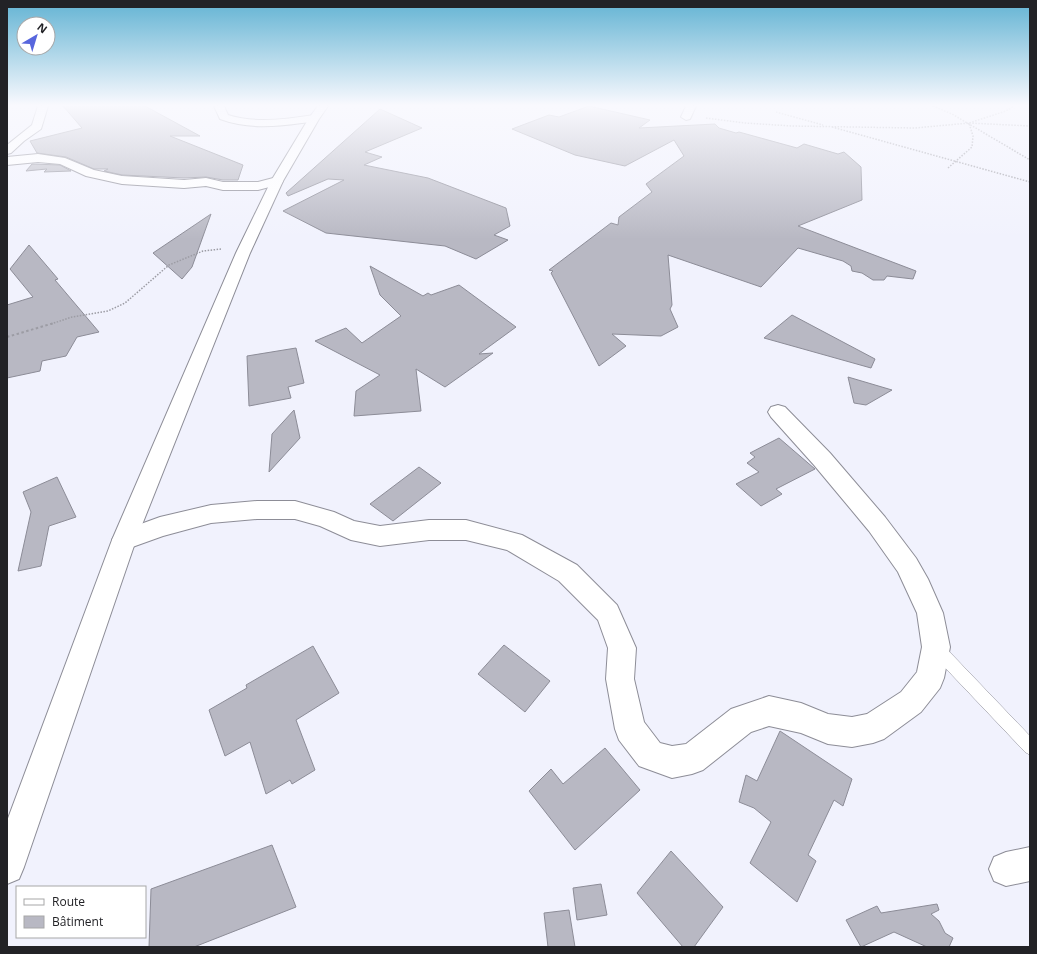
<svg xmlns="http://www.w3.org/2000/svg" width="1037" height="954" font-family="'Open Sans',sans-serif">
	<rect width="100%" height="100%" fill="#f1f2fd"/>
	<path fill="#b8b8c3" stroke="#8c8c97" d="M63,106H145L200,136H170L243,165L238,180H223L206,177L184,178L122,175L104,171L108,169H94L66,157L37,153L30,141L82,128Z
		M589,106L650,120L639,128L715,124L719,128L736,133L739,132L797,148L804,144L838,154L844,152L861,167L862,200L798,226L916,271L913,279L887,276L884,280H873L862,273L852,271L851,266L843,261L798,248L761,287L668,255L672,305L670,309L678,327L661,336L612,334L626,346L599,366L551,273L553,271L549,270L611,223L618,225L619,217L652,192L646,184L684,156L674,140L625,166L575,155L512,129L549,115L559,117Z
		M380,109L422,128L365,152L382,157L364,165L428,178L506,208L510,226L494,235L508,240L476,259L445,246L326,233L283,211L344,180L328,179L288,196L286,193Z
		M32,164L60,165L71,171L44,172L47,169L26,171Z
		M211,214L192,267L182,279L153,253Z
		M29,245L58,279L55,280L99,332L77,337L66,356L42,361L40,371L7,378V305L33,297L10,269Z
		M370,266L423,296L428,293L431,295L459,285L516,327L479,354L493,353L445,387L416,369L421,411L354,416L356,391L380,375L315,341L346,328L362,343L401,316L380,295Z
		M792,315L875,359L871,368L764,338Z
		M296,348L304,383L288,387L291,398L249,406L247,356Z
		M848,377L892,390L866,405L854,403Z
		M294,410L300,438L269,472L272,434Z
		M779,438L815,469L776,489L782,494L761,506L736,484L759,472L747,463L755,457L750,453Z
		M419,467L441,483L393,521L370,504Z
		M57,477L76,517L49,526L41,566L18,571L31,512L23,492Z
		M504,645L550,681L525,712L478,674Z
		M313,646L339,693L296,720L315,770L292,784L290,780L266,794L250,742L225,756L209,710L247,688L246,685Z
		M780,731L852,779L843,806L834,800L808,855L816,861L797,902L750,863L771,822L754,808L739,802L746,775L757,781Z
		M605,748L640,790L575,850L529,791L551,769L563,784Z
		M272,845L296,907L194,947H149L151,889Z
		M671,851L723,907L694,947H683L637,893Z
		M601,884L607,915L577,920L573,888Z
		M937,904L939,910L931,914L939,921L945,933L953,938L949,947H927L894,932L861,947L846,920L877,906L881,913Z
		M569,910L575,947H548L544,913Z"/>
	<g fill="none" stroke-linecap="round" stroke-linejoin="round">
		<g stroke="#8d8d97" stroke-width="1">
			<path id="lane" d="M937,643L942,644L1030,736V755L1025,752L932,654L930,649L932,644Z"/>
		</g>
		<g stroke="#8d8d97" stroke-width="2">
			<path id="street" d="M38,106H48L41,129L24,141L11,153L7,154V145L32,125Z
				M214,106H224L228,115C257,124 285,119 314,115L319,118C315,123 307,122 302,123C273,127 248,129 220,119Z
				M686,106H696L690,119L686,120L681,117Z
				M38,154L65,158L94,170L122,176L184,180L206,178L223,182H258L277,177L281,178L283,181L281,184L258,190H223L206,186L184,188L122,184L86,176L60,164L38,162L7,165V157Z
				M778,405L785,407L830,453L885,517L916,558L928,579L943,613L950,647L944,678L940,688L921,712L884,739L873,743L852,747L828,744L801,733L769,726L751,732L703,770L692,774L672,778L639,766L619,740L615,729L606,679L608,648L598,620L559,581L507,550L466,540H429L380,546L351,540L320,526L295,519H257L211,523L163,536L124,550L116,547L112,540L116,533L160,517L211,505L257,501H295L334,512L354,521L380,526L429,520H466L522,535L577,565L617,605L636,648L634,679L644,722L660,743L672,746L686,744L731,709L769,696L801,703L828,714L852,717L867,714L901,692L917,672L922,647L917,613L898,572L869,531L814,465L771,417L768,412L771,407Z
				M1030,847V881L1006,886L994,881L989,869L994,857L1006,852Z"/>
		</g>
		<g stroke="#8d8d97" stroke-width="2">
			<path id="secondary" d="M318,106H328L319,119L283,181L250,253L136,540L24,867L19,879L7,884V821L112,540L236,253L271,181L309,118Z"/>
		</g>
		<path stroke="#9c9ca4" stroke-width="1.5" stroke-dasharray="1.5 1.5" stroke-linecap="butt" d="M933,106L952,114L1030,160
			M776,112L823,125
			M706,118L745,123L792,126L915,128L969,123L1030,126
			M832,127L1030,182
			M948,168L972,147L973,136L969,123L1006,111L1014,106
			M51,324L72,317L108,311L125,303L169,265L203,251L221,249"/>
		<path stroke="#9c9ca4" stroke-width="2" stroke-dasharray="2.5 2.5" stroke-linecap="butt" d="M7,337L54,323"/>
		<use href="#lane" fill="#fff" fill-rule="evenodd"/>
		<use href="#street" fill="#fff" fill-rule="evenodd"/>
		<use href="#secondary" fill="#fff" fill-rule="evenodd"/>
	</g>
	<linearGradient id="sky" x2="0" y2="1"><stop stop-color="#62b3d3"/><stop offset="0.44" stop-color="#f9f9fe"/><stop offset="1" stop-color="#f9f9fe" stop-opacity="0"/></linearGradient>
	<rect width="1037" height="239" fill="url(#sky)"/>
	<rect width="1037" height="954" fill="none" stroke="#222226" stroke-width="16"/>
	<rect x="16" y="886" width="130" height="52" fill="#ffffff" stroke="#a7a7a8"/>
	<rect x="24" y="899" width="20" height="6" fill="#ffffff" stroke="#a7a7a8"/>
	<text x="52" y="906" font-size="12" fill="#222226">Route</text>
	<rect x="24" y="916" width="20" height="12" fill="#b8b8c3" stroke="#a7a7a8"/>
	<text x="52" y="926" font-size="12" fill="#222226">Bâtiment</text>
	<g transform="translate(36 36) rotate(38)"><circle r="19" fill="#ffffff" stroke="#a7a7a8"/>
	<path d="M0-3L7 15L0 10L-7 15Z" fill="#5766dd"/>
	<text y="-6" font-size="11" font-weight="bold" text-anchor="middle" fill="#222226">N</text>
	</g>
</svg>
